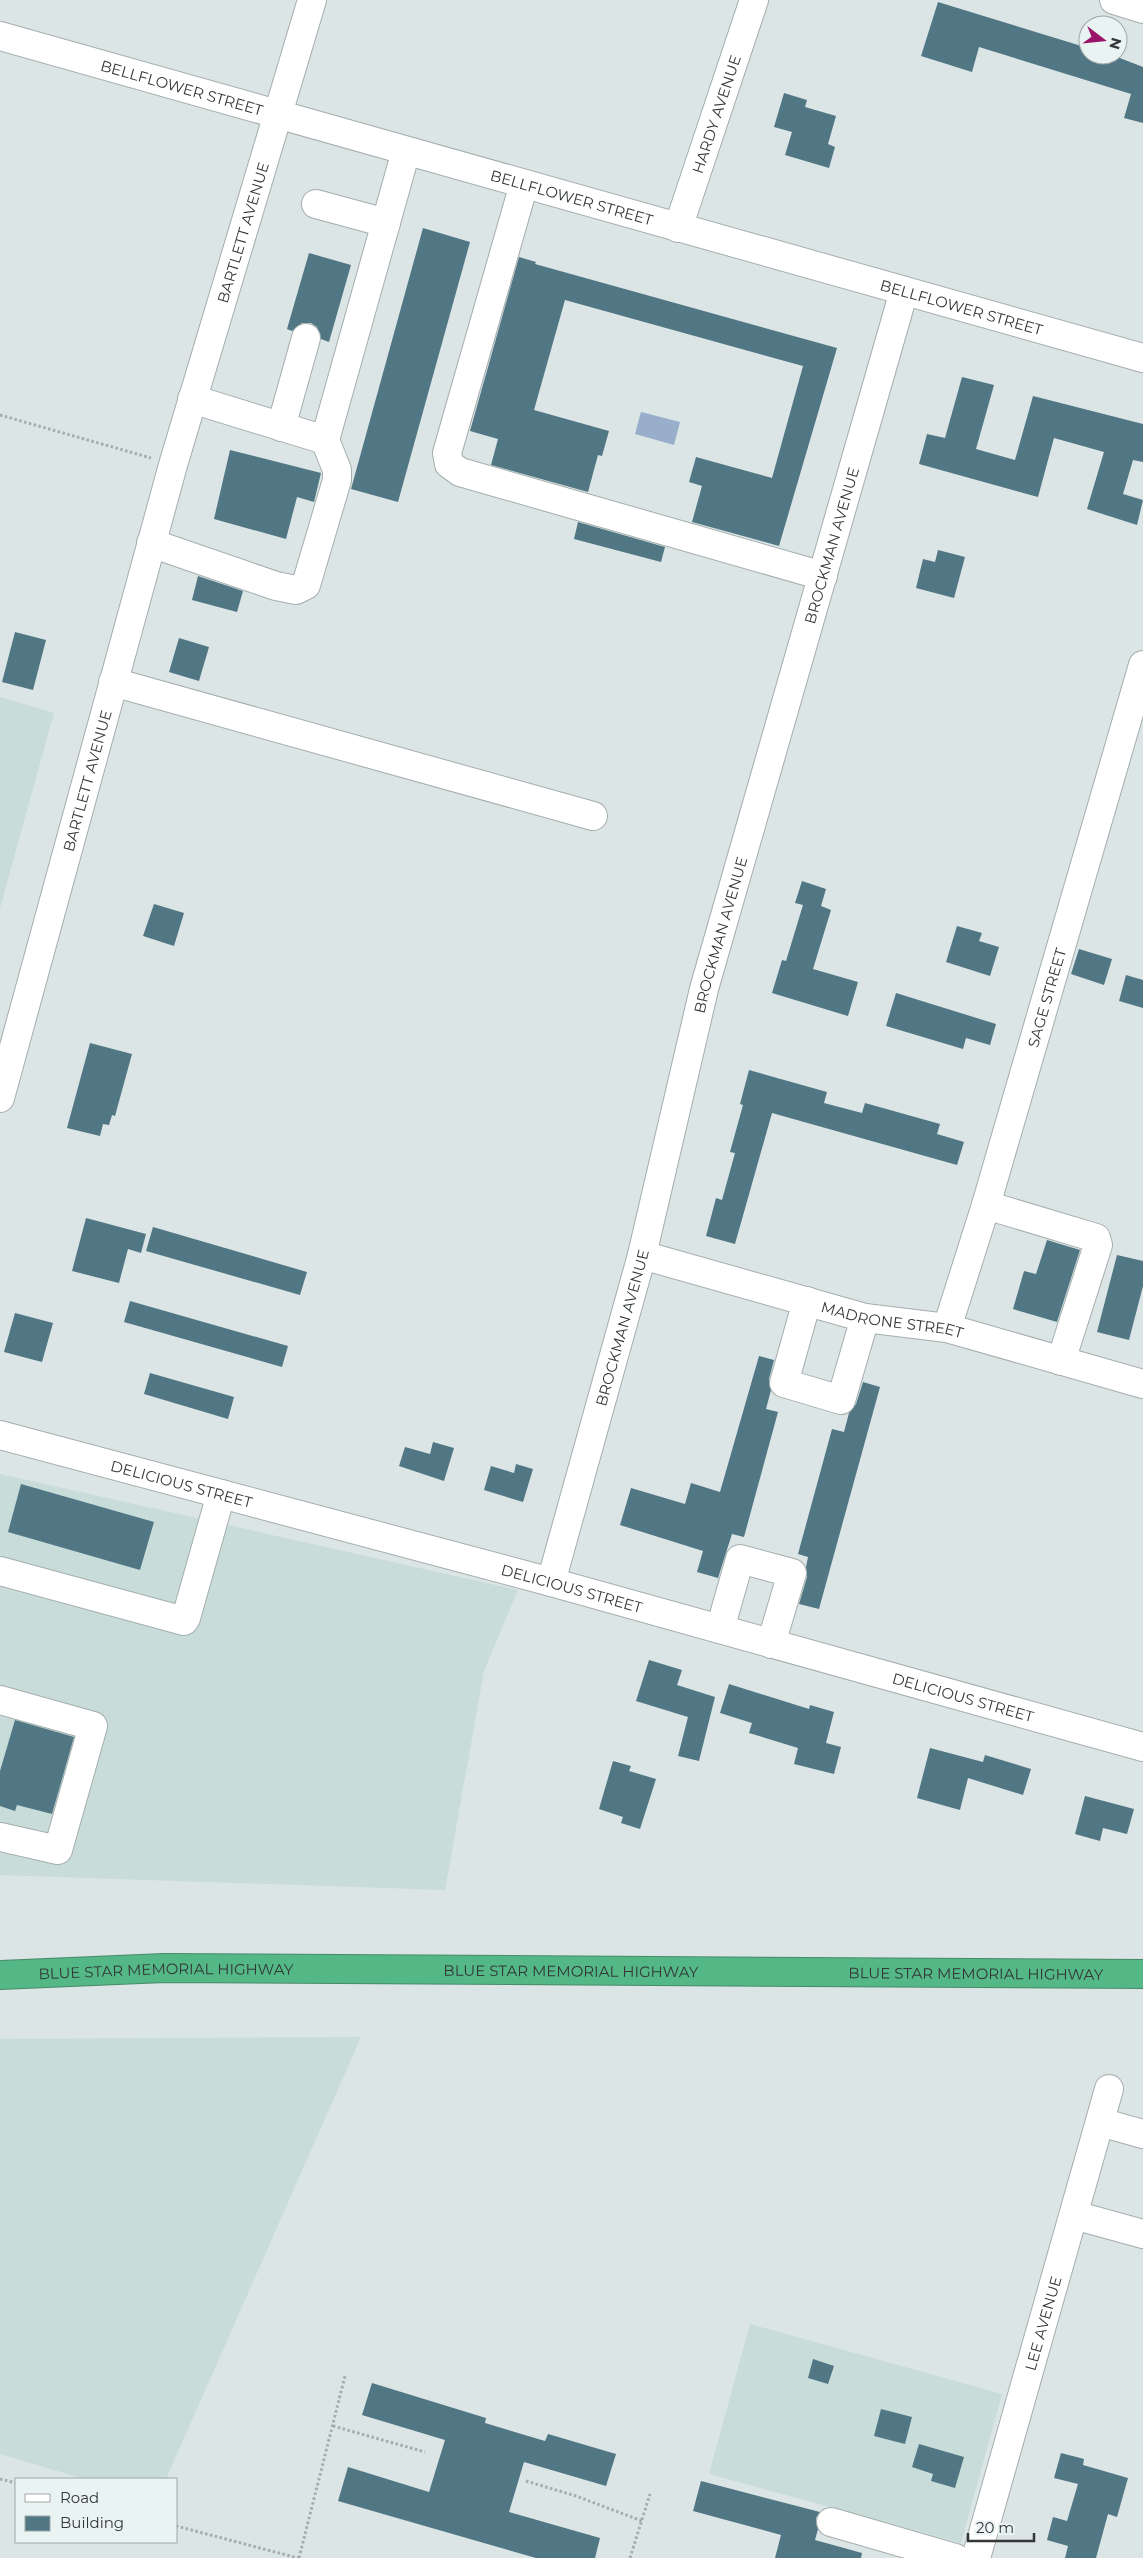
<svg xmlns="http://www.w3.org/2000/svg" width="1143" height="2558" font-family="Montserrat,sans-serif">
	<rect width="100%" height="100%" fill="#dbe5e5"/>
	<path fill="#c8dcda" d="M0,697L54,713L0,908Z
		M0,1474L518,1590L484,1671L445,1890L0,1875Z
		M361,2037L166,2479H84L0,2454V2039Z
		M750,2324L1002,2394L961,2543L709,2474Z"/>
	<path fill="#98aeca" d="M641,412L680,422L674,445L635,434Z"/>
	<path fill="#517684" d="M938,2L1088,48V55H1112L1143,67V123L1124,118L1131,94L979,47L972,72L921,56Z
		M784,93L807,100L805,107L836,116L828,144L835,147L829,168L785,155L792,132L774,127Z
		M423,228L470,242L398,502L351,489Z
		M309,253L351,265L329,342L321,339L317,327L311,323H302L292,331L287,329Z
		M519,257L536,262L535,264L837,348L779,546L692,522L702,486L689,482L696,457L772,478L803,366L565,300L534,410L609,431L602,456L598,455L588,492L491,465L498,439L470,431Z
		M962,377L994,385L976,449L1015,460L1033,396L1143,424V462L1133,460L1123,494L1143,500L1137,525L1087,509L1104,452L1054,438L1038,497L919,464L927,434L945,438Z
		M230,450L321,473L314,502L297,497L286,539L214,519Z
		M578,522L665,547L661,562L574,539Z
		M938,550L965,557L954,598L916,588L923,559L935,562Z
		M198,576L243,591L237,612L192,600Z
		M15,632L46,640L33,690L2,682Z
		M179,638L209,647L199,681L169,672Z
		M802,881L826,889L821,906L831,910L813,969L858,982L848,1016L772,993L782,960L786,961L803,905L795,903Z
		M154,904L184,913L174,946L143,936Z
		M957,926L982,933L979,941L999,947L990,976L946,962Z
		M1079,949L1112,959L1104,985L1071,974Z
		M1126,975L1143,980V1008L1119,1001Z
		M896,993L996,1024L990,1045L966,1038L963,1049L886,1026Z
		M90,1043L132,1054L115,1116L112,1115L109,1125L103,1124L100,1136L67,1128Z
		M749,1070L827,1092L824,1103L862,1113L865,1103L940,1124L937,1134L964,1142L957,1165L772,1113L735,1244L706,1236L716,1198L722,1200L735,1153L730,1152L743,1105L740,1104Z
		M86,1218L146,1234L141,1253L128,1249L119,1283L72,1271Z
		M153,1227L307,1272L300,1295L146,1251Z
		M1047,1240L1080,1250L1057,1322L1013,1309L1024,1271L1036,1274Z
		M1117,1255L1143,1261V1286L1129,1340L1097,1332Z
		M130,1301L288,1346L282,1367L124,1322Z
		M15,1313L53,1323L42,1362L4,1352Z
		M759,1356L774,1360L769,1379L771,1390L766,1409L778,1412L744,1537L732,1534L718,1578L697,1572L703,1551L620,1525L631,1488L685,1504L691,1483L720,1492Z
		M150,1373L234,1397L228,1419L144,1394Z
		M863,1382L880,1387L819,1609L799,1604L807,1577L806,1567L808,1557L798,1554L832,1429L844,1432L849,1413L856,1404Z
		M433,1442L454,1448L444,1481L399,1466L405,1447L430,1454Z
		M516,1464L533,1469L523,1502L484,1490L491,1466L514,1473Z
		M21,1484L154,1522L140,1570L8,1532Z
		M649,1660L682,1670L677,1685L715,1697L699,1761L678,1756L688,1717L636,1701Z
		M729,1684L809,1709L810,1705L834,1712L826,1743L841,1747L834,1774L794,1764L798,1748L749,1733L752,1723L720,1713Z
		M15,1720L74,1737L52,1814L17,1805L15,1811L0,1806V1771Z
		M930,1748L983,1762L985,1755L1031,1769L1023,1795L968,1778L960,1810L917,1798Z
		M613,1761L631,1766L629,1771L656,1779L640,1829L621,1823L623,1817L599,1809Z
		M1085,1796L1134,1809L1127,1834L1103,1828L1100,1841L1075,1834Z
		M813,2359L834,2366L828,2384L808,2378Z
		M372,2383L486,2418L485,2423L545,2441L548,2434L616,2454L606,2486L524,2462L509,2512L600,2538L595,2558H536L338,2501L348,2467L429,2492L445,2440L362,2415Z
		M881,2409L912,2417L905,2444L874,2436Z
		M919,2444L964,2457L955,2488L931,2481L933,2474L912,2467Z
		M1061,2453L1084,2459L1083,2465L1128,2478L1117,2517L1108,2514L1096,2558H1065L1068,2546L1047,2540L1053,2517L1067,2521L1078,2484L1054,2478Z
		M701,2481L820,2512L816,2518L818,2529L815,2540L862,2553L861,2558H775L781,2535L693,2511Z"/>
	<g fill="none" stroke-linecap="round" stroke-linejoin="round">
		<g stroke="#a4aead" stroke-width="30">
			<g id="minor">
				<path d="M1114,0L1143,9"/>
				<path id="s1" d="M0,36L1143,358"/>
				<path d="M524,184L447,453L449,464L460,472L823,576"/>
				<path d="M316,204L386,223"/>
				<path id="s2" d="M678,228L754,0"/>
				<path d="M192,399L325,440"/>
				<path d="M281,427L306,338"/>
				<path d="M151,543L276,586L296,590L306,585L337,480V470L325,440L406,151"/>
				<path d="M113,682L593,816"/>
				<path id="s3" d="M0,1098L173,465L312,0"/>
				<path d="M986,1205L1096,1238L1098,1245L1061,1361"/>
				<path id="s4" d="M642,1255L865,1318L947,1328L1143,1384"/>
				<path d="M807,1301L784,1383L841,1400L865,1318"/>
				<path id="s5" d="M947,1328L986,1205L1143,665"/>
				<path id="s6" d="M0,1435L551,1582L1143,1747"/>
				<path d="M0,1571L184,1621L186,1618L221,1494"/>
				<path id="s7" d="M551,1582L642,1255L704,989L904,291"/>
				<path d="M720,1629L740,1559L792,1573L771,1644"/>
				<path d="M0,1700L93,1726L58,1850L0,1837"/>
				<path d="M1100,2122L1143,2134"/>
				<path d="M1074,2215L1143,2234"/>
				<path d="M831,2522L955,2558"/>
				<path id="s8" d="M976,2558L1109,2089"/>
			</g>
		</g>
		<g stroke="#488a6a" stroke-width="30">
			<g id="highway">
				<path id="s9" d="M0,1975L164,1968L1143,1974"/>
			</g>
		</g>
		<path stroke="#a4acac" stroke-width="3" stroke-dasharray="2.5 2.5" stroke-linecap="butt" d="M0,415L151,458
			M333,2426L425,2452
			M0,2479L16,2483
			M526,2481L576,2496L642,2521
			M176,2526L298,2558
			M299,2558L345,2376
			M630,2558L650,2494"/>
		<use href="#minor" stroke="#fff" stroke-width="28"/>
		<use href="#highway" stroke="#53b786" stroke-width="28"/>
	</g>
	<g text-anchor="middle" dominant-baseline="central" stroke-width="5" stroke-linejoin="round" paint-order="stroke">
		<g font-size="15" fill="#333737" stroke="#e8f3f2">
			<text stroke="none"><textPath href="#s1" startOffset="189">BELLFLOWER STREET</textPath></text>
			<text stroke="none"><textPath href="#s2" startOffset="120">HARDY AVENUE</textPath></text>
			<text stroke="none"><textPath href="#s1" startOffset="594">BELLFLOWER STREET</textPath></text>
			<text stroke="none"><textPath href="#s3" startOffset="899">BARTLETT AVENUE</textPath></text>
			<text stroke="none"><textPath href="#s1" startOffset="999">BELLFLOWER STREET</textPath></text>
			<text stroke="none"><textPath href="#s7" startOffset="1074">BROCKMAN AVENUE</textPath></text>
			<text stroke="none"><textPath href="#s3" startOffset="329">BARTLETT AVENUE</textPath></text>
			<text stroke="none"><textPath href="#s7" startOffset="669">BROCKMAN AVENUE</textPath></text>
			<text stroke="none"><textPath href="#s5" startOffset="345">SAGE STREET</textPath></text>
			<text stroke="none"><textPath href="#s4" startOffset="259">MADRONE STREET</textPath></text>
			<text stroke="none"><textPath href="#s7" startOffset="264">BROCKMAN AVENUE</textPath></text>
			<text stroke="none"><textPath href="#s6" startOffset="188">DELICIOUS STREET</textPath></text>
			<text stroke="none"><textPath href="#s6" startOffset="592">DELICIOUS STREET</textPath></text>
			<text stroke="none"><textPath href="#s6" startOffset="998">DELICIOUS STREET</textPath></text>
			<text stroke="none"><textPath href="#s9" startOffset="571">BLUE STAR MEMORIAL HIGHWAY</textPath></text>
			<text stroke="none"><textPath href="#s9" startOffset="976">BLUE STAR MEMORIAL HIGHWAY</textPath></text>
			<text stroke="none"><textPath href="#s9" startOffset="166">BLUE STAR MEMORIAL HIGHWAY</textPath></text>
			<text stroke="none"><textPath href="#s8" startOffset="244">LEE AVENUE</textPath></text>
		</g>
	</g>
	<rect x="15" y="2478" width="162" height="65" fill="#e8f3f2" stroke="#a0a8a7"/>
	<rect x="25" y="2494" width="25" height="8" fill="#ffffff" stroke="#a0a8a7"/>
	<text x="60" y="2503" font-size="15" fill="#333737">Road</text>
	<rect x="25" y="2516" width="25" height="15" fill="#517684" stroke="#a0a8a7"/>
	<text x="60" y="2528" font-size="15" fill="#333737">Building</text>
	<g transform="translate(1103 40) rotate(106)"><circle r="24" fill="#e8f3f2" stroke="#a0a8a7"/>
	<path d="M0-4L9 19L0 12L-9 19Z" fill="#991468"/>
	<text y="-8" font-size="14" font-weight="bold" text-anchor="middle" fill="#333737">N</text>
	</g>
	<path d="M968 2533v8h66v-8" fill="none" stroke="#333737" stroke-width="2.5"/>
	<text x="976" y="2533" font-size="15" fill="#333737" stroke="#e8f3f2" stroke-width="4" paint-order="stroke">20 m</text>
</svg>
